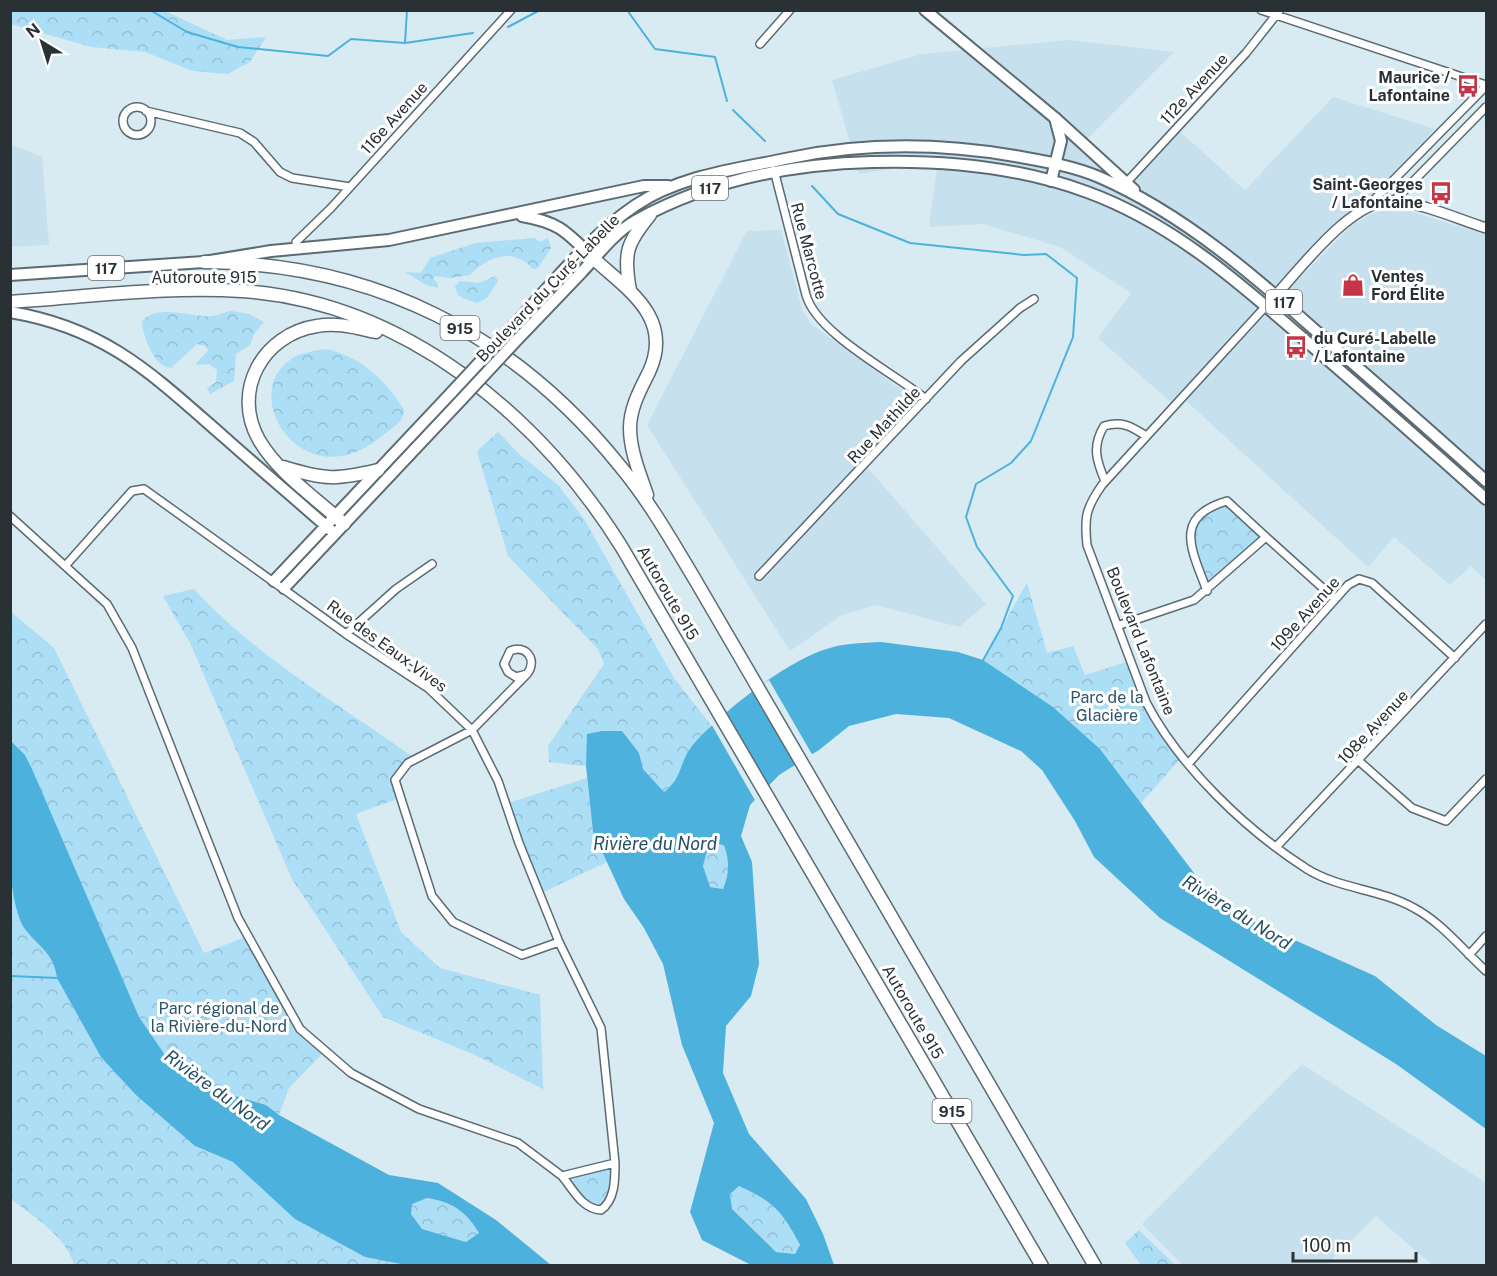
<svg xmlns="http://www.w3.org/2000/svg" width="1497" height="1276" font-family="'Public Sans',sans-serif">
	<defs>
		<pattern id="forest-crowns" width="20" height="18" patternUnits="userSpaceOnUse" patternTransform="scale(1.5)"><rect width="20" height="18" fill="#acdef6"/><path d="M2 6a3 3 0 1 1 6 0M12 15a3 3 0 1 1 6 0" fill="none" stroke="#94bfd4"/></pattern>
	</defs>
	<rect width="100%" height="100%" fill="#d8eaf2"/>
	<path fill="#c7e0ed" d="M1069,40L1174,52L1085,141L1129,184L1178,130L1245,190L1333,97L1435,129L1175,406L1098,338L1131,293L1060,247L983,224L929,227L938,162L859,174L832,80L922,54Z
		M11,144L42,157L49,245L11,247Z
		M1397,207L1486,235V478L1281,297L1352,225L1373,213Z
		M781,230L802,309L811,324L907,394L905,411L861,460L986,604L959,627L876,605L842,615L790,651L647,425L747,231Z
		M1269,311L1486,505V580L1471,566L1450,585L1394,537L1368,567L1185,400Z
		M1302,1064L1486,1183V1265H1432L1376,1216L1326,1265H1183L1142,1224Z"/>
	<path fill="url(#forest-crowns)" d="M165,11L227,40L266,37L250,62L227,74L193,71L145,52L91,47L11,24V11Z
		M535,238L540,242L548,238L551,248L538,268L533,269C513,246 487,257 470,275L451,278L435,276L433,278L438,284V288L426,285L405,272L421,273L430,258L476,243Z
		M495,276L498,281L487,298L477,303C466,298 457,300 455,286L460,281L479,283Z
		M231,311L249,314L264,322L254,334L250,345L236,354L234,381L210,394L207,388L216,382L217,370L209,364L197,365L196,363L208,351L206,346L197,344L171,368C154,366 145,340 142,325V321C160,303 190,318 212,316C219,315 225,312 231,311Z
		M325,349C359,355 387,381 404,410C405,422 389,430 381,437C303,500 238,396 290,360C299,353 313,351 325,349Z
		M498,432L520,455L558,485L584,519L674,678L711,725L690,749L676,783L664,792L643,769L639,753L588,734L586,766L549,762L548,746L604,664L598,649L508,556L477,451Z
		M1227,501L1266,537L1207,591C1193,552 1171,517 1227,501Z
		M1027,583L1047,653L1073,646L1085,675L1130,661L1146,702L1182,757L1141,803L1100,749L1053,707L983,660Z
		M194,589C257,658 341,705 416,759L394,780L400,798L356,814L401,932L440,968L540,995L543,1089L475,1055L383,1017L292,879L190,643L163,596Z
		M10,611L54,648L204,953L248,936L300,1029L325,1051L289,1088L279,1115L266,1105L215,1090L172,1065L139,1017L25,755L11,741Z
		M587,778L593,832L607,862L539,894L505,804Z
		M708,843L725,845C730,861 729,875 723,889L709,887L703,866Z
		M10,883L20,920L56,963L57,978L195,1146L233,1162L295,1219L365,1257L406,1265H74C67,1237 33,1216 11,1199Z
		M615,1163L609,1204L592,1209L562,1176Z
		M739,1186C774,1202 782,1211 800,1246L796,1254L776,1252L731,1209L730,1194Z
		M427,1198C455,1202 463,1210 480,1233L466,1242L422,1229L411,1214L412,1203Z
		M1139,1230L1175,1265H1141L1125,1243Z"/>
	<path fill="#4cb2dd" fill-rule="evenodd" d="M881,642L958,652L983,660L1053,707L1100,749L1219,906L1375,976L1436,1025L1486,1056V1129L1396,1064L1160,918L1094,857L1075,821L1042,770L1021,751L949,718L896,714L849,726L819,750L779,775L750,805L741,836L752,862L759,964L751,996L726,1026L723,1073L749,1134L806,1199L823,1234L834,1265H751L702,1240L690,1212L714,1123L682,1045L663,964L644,928L624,899L593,832L586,766L587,734L602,731H622L639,753L643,769L664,792C683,778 679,762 692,746C719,714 790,658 830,648C846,643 864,643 881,642ZM709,843L724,845C730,861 729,875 723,889L710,887L703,866ZM739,1186C774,1202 782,1211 800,1245L795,1254L776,1252L732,1209L730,1194Z
		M11,741L25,755L32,769L139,1017L172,1065L215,1090L266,1105L279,1115L389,1175L438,1183L496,1220L551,1265H406L365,1257L295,1219L233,1162L195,1146L136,1095L101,1057L57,978C54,947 26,941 19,917C2,864 10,797 11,741ZM427,1198C452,1202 466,1211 479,1233L466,1242L422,1229L411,1214L412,1204Z"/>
	<path fill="#d8eaf2" d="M769,680L813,756L797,766L753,690Z
		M725,711L770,788L756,802L710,722Z"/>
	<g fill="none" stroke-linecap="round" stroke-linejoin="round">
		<path stroke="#4cb2dd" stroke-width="2" d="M150,10L187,32L238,47L328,56L351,39L405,43L473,33
			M627,10L655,49L715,57L727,101
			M508,27L540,10
			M405,43L407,10
			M733,110L765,141
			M812,186L838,214L910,243L1024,255L1046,254L1077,278L1073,337L1031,441L1011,463L976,484L966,517L977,547L1013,596L1001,628L982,662
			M10,976L57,978"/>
		<g stroke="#5c6b73" stroke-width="10">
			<path id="minor" d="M1261,10L1486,85
				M760,44L790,10
				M123 121a14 14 0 1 1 28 0a14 14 0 1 1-28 0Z
				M146,111L240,133L254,142L280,172L292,178L350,187
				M774,170L806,295C817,334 894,373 926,399
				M1126,183L1246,53L1280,10
				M1395,200L1486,107
				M1369,205L1486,86
				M296,242L331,208L511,10
				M1276,295L1102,485C1086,508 1084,517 1087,545L1146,702C1179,766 1246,830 1307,869C1339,889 1381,889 1414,908C1441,922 1464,951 1486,971
				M1105,481C1096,460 1092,446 1104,426C1122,421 1131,426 1146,436
				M10,516L107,604L132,648L238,918L300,1029L351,1073L419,1109L518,1143L562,1176L615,1163L601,1028L559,942L519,843L498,781L472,730L428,688L346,634L144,489L132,491L66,565
				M759,576L961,361L1020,308L1034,299
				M1207,591C1193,552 1171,517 1227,501L1266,537
				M1117,626L1194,600L1266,537L1335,599
				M346,634L396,589L432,564
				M527,674L516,677L508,672L504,664L510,651C526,644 538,660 527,674L472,730L408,763L395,780L432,896L453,922L522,955L559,942
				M1360,762L1412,808L1446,821L1486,779
				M1188,764L1348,585L1359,579L1372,583L1455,658
				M1277,846L1486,624
				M1469,955L1486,936
				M562,1176C573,1189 582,1209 601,1210C615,1200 615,1180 615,1163"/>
		</g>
		<g stroke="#5c6b73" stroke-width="12">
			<path id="tertiary" d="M1276,295C1302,267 1355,195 1397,201C1427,205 1458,219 1486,228"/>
		</g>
		<g stroke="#5c6b73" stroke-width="14">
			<path id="secondary" d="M925,10L1055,118L1061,141L1051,181"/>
		</g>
		<g stroke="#5c6b73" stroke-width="14">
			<path id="primary" d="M1055,118L1134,190
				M522,216C557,222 565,230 589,254
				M10,275L204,262L271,251L389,240L644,186H668
				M10,312C107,328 154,376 224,437C261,470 298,501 335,534
				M504,336C546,292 585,239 636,205C681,175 738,169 790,158C866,142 939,143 1015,156C1043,161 1073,166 1099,177C1184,214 1257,278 1325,339C1379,386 1433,433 1486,481
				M514,343C536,320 559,296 581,273C597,256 614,233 635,221C707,181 791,164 872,162C944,160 1019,167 1087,192C1175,224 1244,287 1313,347C1371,397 1429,448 1486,499
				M274,581L452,392
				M284,588L462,399"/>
		</g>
		<g stroke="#5c6b73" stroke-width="15">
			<path id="motorway" d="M594,259C628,290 674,318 649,372C640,390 630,408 630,428C630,451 640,474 647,495
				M204,262C374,263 514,334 620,466C650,502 673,543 697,583L1095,1266
				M630,290C623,253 627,243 650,215
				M10,302C87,297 166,286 242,291C403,302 538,414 621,546L1042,1266
				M283,467C325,480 336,480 378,470
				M344,524C315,497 279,474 259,440C231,391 263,334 317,326C337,322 357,328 376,332"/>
		</g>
		<use href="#minor" stroke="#fff" stroke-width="7"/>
		<use href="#tertiary" stroke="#fff" stroke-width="9"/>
		<use href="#secondary" stroke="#fff" stroke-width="10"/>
		<use href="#primary" stroke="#fff" stroke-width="10"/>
		<use href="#motorway" stroke="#fff" stroke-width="12"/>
		<g stroke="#5c6b73" stroke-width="14" stroke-linecap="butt">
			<path id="primary-bridge" d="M452,392L504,336
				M462,399L514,343"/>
		</g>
		<use href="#primary-bridge" stroke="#fff" stroke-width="10"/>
	</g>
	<defs>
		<g id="bus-bare" transform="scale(1.8)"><path d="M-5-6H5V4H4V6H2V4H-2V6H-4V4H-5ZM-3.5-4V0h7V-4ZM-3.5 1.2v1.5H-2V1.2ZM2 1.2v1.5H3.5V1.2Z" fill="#c53545" stroke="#fff" stroke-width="2.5" paint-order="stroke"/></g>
		<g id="shop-bare" transform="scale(1.8)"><path d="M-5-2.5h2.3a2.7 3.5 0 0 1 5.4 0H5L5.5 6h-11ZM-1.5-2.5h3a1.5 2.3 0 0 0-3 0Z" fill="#c53545" stroke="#fff" stroke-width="2.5" paint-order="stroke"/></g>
	</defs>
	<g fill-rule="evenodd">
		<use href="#bus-bare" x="1468" y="86"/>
		<use href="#bus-bare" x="1441" y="193"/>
		<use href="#shop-bare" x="1353" y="285"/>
		<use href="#bus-bare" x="1296" y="347"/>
	</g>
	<g text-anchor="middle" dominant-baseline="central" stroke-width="6" stroke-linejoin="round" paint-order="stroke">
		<g fill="#fff" stroke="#6a6f71" stroke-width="1.5">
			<rect x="692" y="176" width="36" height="24" rx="4.5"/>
			<rect x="88" y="256" width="36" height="24" rx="4.5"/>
			<rect x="1266" y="290" width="36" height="24" rx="4.5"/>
			<rect x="440.5" y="316" width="39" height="24" rx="4.5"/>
			<rect x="932.5" y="1099" width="39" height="24" rx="4.5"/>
		</g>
		<g font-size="15" font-weight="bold" fill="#2a3134">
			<text x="710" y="188">117</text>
			<text x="106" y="268">117</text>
			<text x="1284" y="302">117</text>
			<text x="460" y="328">915</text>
			<text x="952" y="1111">915</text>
		</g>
		<g font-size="16" font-weight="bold" fill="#2a3134" stroke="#fff" text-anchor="end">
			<text x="1450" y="77">Maurice /<tspan x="1450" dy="18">Lafontaine</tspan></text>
			<text x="1423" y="184">Saint-Georges<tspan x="1423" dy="18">/ Lafontaine</tspan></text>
			<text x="1371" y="276" text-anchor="start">Ventes<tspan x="1371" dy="18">Ford Élite</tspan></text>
			<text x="1314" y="338" text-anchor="start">du Curé-Labelle<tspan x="1314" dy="18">/ Lafontaine</tspan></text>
		</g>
		<g font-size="16" fill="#2a3134" stroke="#fff">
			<text transform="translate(1194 89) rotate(-47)">112e Avenue</text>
			<text transform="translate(394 118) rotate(-48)">116e Avenue</text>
			<text transform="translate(809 251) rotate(75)">Rue Marcotte</text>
			<text x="204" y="277">Autoroute 915</text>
			<text transform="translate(548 288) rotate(-46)">Boulevard du Curé-Labelle</text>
			<text transform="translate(884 425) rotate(-47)">Rue Mathilde</text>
			<text transform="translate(668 593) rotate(60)">Autoroute 915</text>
			<text transform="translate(1305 614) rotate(-48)">109e Avenue</text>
			<text transform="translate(1141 641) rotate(68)">Boulevard Lafontaine</text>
			<text transform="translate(387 646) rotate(36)">Rue des Eaux-Vives</text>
			<text transform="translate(1373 727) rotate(-47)">108e Avenue</text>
			<text transform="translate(913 1012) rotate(60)">Autoroute 915</text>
		</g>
		<g font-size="16" fill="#2a5568" stroke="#fff">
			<text x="1107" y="697">Parc de la<tspan x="1107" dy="18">Glacière</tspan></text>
			<text x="219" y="1008">Parc régional de<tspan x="219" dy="18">la Rivière-du-Nord</tspan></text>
		</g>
		<g font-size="18" font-style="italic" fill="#265164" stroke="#fff">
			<text x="655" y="843">Rivière du Nord</text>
			<text transform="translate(1237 912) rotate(32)">Rivière du Nord</text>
			<text transform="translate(217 1090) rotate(36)">Rivière du Nord</text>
		</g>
	</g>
	<rect width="1497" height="1276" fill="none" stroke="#2a3134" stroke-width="24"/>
	<g transform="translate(42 42) rotate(322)" stroke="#ffffff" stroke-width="4.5" paint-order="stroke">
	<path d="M0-4.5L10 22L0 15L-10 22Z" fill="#2a3134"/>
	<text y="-9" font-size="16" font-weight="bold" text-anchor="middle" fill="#2a3134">N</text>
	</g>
	<path d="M1293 1252v9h123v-9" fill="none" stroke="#2a3134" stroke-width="3"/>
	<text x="1302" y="1252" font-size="18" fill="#2a3134" stroke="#ffffff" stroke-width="4.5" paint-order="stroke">100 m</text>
</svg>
